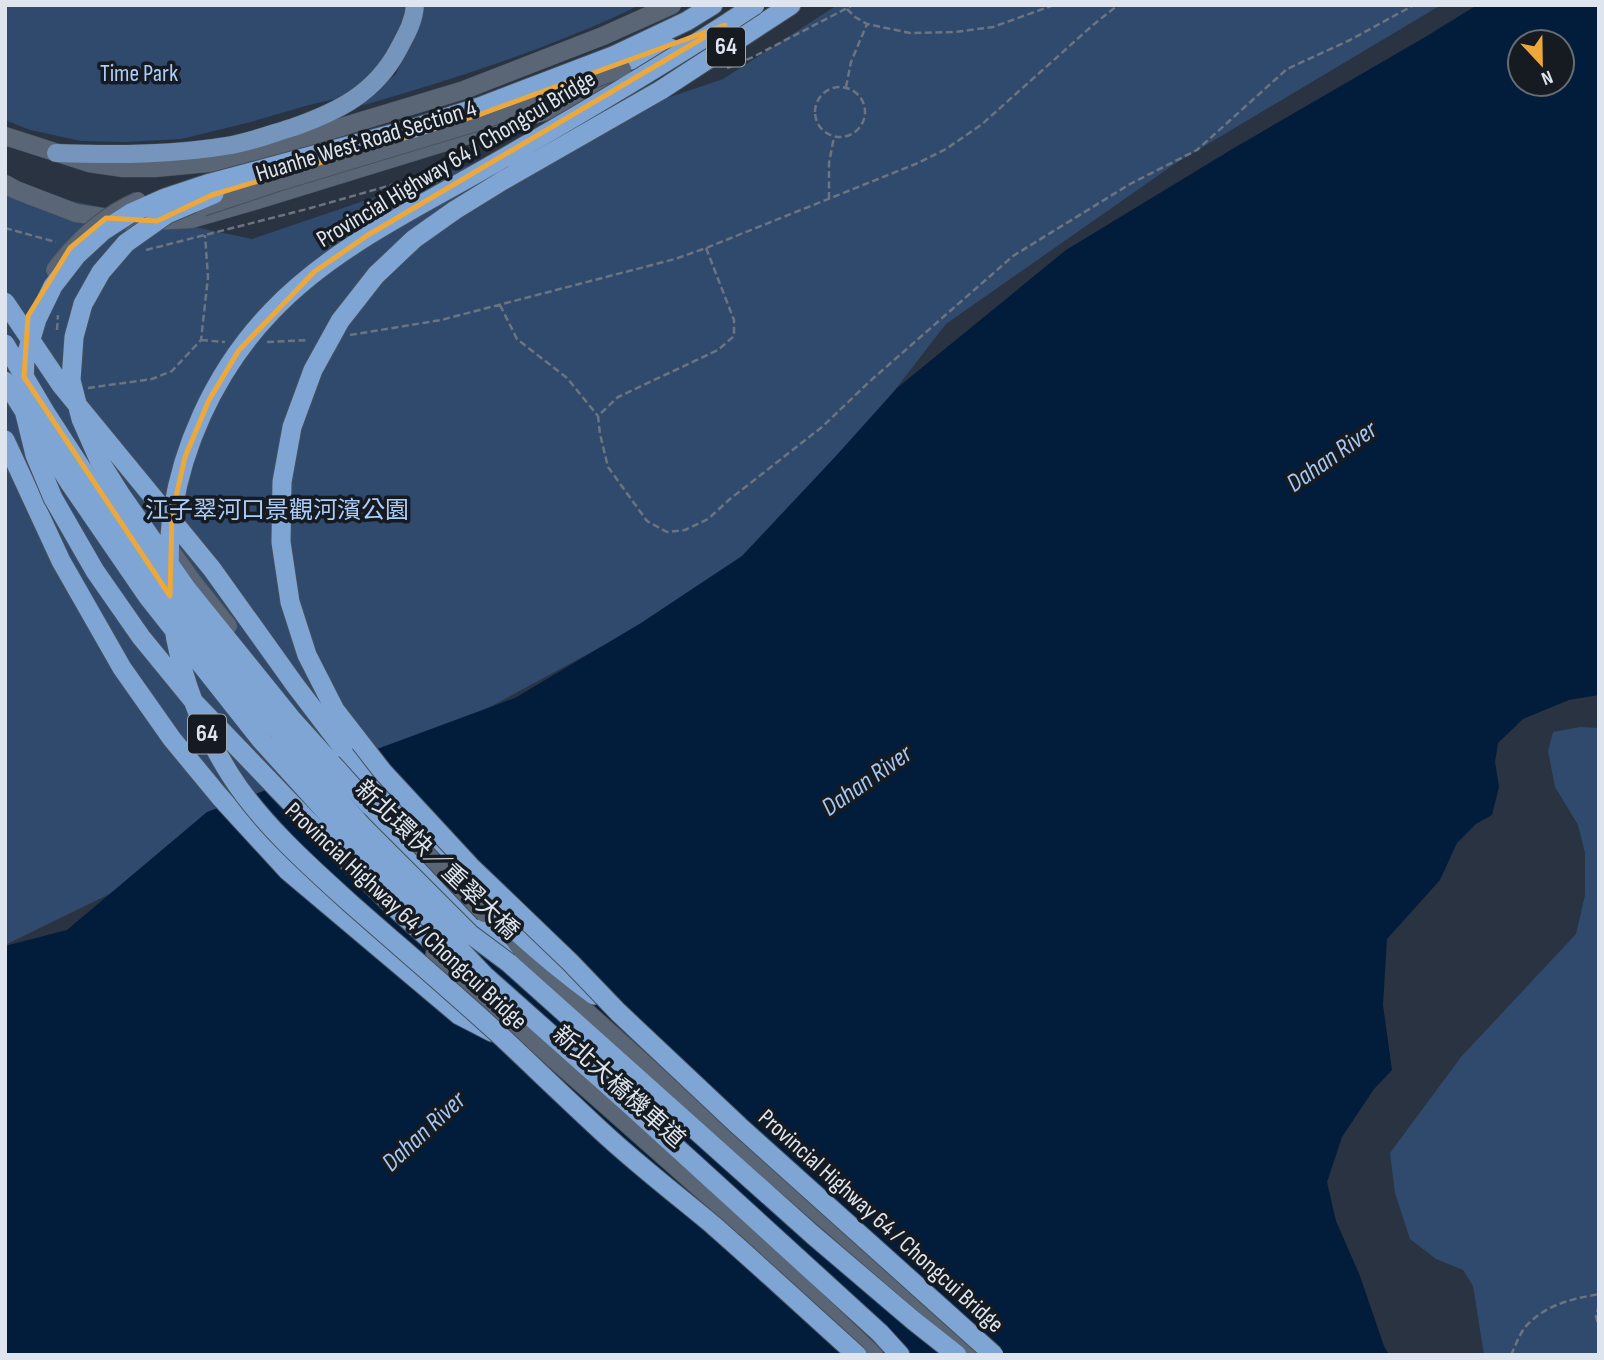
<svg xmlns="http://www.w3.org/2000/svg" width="1604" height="1360" font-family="'Sofia Sans Condensed','Noto Sans TC',sans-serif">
	<rect width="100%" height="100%" fill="#293341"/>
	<path fill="#2f4a6d" d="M5,5H409L406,24L381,71L342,100L335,99L309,105L251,122L181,139L125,142L81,141L30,130L5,120Z
		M421,5H640C619,15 598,25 577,33C507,62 436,84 364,105L360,104L396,74L413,36Z
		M837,5H1441L1176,163L946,324L765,558L466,720L5,945V187L252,239L723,79Z
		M1580,727L1599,728V1355H1484L1473,1286L1463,1270L1436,1259L1410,1239L1395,1193L1390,1153L1461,1057L1576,934L1585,895V853L1578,825L1555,787L1548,751L1553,732Z"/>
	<path fill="#021c3c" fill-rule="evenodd" d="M1477,5H1599V695L1569,700L1523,719L1498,743L1495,762L1499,787L1492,815L1476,824L1457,843L1440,880L1387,939L1383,1005L1392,1070L1374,1089L1342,1137L1327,1182L1336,1221L1360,1276L1384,1346L1389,1355H5V946L67,930L207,812L515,698L641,623L742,556L835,457L897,388L1066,250L1234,148L1427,36ZM1520,42H1562V84H1520Z"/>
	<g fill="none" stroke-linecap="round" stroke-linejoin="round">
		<g stroke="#46505b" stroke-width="18">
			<path id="minor" d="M484,914L520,951L687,1101L978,1353
				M434,954L721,1208L875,1355"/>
		</g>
		<g stroke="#46505b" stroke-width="19">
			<path id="secondary" d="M5,136L89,163L123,168H155L229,161L464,90L603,36L672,5
				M5,184L16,190L76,213L135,222L191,219L257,200L582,100L611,87"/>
		</g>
		<g stroke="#46505b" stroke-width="19">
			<path id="primary" d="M56,153C115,155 174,155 232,145C253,141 274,133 294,127C339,111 375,93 398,50C406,35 414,22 415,5"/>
		</g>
		<g stroke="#46505b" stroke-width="21">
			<path id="trunk" d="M615,55L687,21L713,5
				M620,62L644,58L670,48
				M661,90L791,5
				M5,440L61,561L122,668L172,739L220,797L288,871L459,1015L492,1032
				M343,748C419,836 499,926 594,995
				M370,806L477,922L509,963L813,1235L914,1321L957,1355
				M337,851L395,908L447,955L484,975L630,1105L880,1333L900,1355"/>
		</g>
		<path stroke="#6b7480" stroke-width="2.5" stroke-dasharray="7 3.5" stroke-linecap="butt" d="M847,9L855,17L867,24L910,33L955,32L993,27L1054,5
			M727,68L753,57L853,5
			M815 112a25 25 0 1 1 50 0a25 25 0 1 1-50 0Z
			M846,87L851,62L867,24
			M829,199V163L834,137
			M5,228L56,242
			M706,248L734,320V336L718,350L618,397L598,416L600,434L608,467L647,521L667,532L685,530L708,519L730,499L822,427L869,382L1013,256L1130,184L1197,150L1287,69L1350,40L1414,5
			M146,250L307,209L448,169
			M500,305L517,339L567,378L598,416
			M57,330L58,315
			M350,335L441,320L675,259L706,248L918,163L946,149L981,125L1093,25L1118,5
			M201,340L225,342
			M267,342L309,340
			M88,388L152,379L172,371L201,340L208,277L205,235
			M1599,1305L1596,1316L1599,1329
			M1511,1355C1516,1345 1520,1332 1527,1325C1547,1304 1572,1299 1599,1294"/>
		<use href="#minor" stroke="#5a6675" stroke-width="16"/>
		<use href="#secondary" stroke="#5a6675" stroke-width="18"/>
		<use href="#primary" stroke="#7695bd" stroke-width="18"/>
		<use href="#trunk" stroke="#7fa5d5" stroke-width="19"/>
		<g stroke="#46505b" stroke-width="18" stroke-linecap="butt">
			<path id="minor-bridge" d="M203,208L278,183L483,121L623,69
				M54,270C77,239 103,215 138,200
				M166,543L194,582L229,626
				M367,790L484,914"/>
		</g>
		<g stroke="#46505b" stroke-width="21" stroke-linecap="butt">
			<path id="trunk-bridge" d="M755,5C666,64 574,118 481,171C409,212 330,250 272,311C215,370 176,454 170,536C165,626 183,700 231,776C261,823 309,866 350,903C401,948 453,992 503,1038C538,1071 573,1105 609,1138C642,1168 678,1196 713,1225C762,1268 809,1312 857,1355
				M661,90L502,181L455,210L414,239L376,275L340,321L313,370L292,427L282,482L281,542L290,602L307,655L335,710L383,772L470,866L570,962L618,1012L739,1126L994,1355
				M214,194L167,214L126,243L101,272L83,304L74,337L71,380L81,419L99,460L121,495L186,588L291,718L370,806
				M5,302L61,385L212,569L295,685L343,748
				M5,344L47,415L104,503L187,619L267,718L362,826L470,934L509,963
				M5,381L69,482L148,597L261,740L363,853L450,939L484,975
				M337,851L195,703L141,637L95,571L53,498L35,455L23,406L25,359L37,319L53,286L77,255L103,231L131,213L165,198L207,184L414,128L479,107L615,55"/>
		</g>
		<use href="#minor-bridge" stroke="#5a6675" stroke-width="16"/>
		<use href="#trunk-bridge" stroke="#7fa5d5" stroke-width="19"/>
	</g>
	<path fill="none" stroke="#eda83b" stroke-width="5" stroke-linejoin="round" d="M725,25L368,235L314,272L239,350L209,400L185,457L172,514L170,596L24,377L28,316L70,248L106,218L157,221L212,195L481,114Z"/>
	<g text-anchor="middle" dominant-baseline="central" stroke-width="7" stroke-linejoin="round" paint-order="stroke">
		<g fill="#161b21" stroke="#a2a8b0" stroke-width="2">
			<rect x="707" y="27.5" width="38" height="39" rx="5"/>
			<rect x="188" y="714.5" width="38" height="39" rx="5"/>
		</g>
		<g font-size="23" font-weight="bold" fill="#dee5ee">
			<text x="726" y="47">64</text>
			<text x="207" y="734">64</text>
		</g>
		<g font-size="24" fill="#adcef9" stroke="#161b21">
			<text x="139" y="73">Time Park</text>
			<text x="277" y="510">江子翠河口景觀河濱公園</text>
		</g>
		<g font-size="24" fill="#dee5ee" stroke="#161b21">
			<text transform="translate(366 141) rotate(-17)">Huanhe West Road Section 4</text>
			<text transform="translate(456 159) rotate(-31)">Provincial Highway 64 / Chongcui Bridge</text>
			<text transform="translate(437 860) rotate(44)">新北環快／重翠大橋</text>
			<text transform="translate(406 916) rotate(43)">Provincial Highway 64 / Chongcui Bridge</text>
			<text transform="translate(619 1087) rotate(42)">新北大橋機車道</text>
			<text transform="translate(881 1221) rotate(42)">Provincial Highway 64 / Chongcui Bridge</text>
		</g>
		<g font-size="26" font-style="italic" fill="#a5c7f1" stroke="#161b21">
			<text transform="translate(1332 457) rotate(-35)">Dahan River</text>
			<text transform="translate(867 781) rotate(-35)">Dahan River</text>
			<text transform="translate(424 1132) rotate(-43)">Dahan River</text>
		</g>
	</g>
	<rect width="1604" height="1360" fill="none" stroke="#dee5ee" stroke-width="14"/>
	<g transform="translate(1541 63) rotate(158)"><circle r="33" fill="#161b21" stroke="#666c73" stroke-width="2"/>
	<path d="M0-5L12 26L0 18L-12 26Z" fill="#eda83b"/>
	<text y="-10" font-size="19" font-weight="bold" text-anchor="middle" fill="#dee5ee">N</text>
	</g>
</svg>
